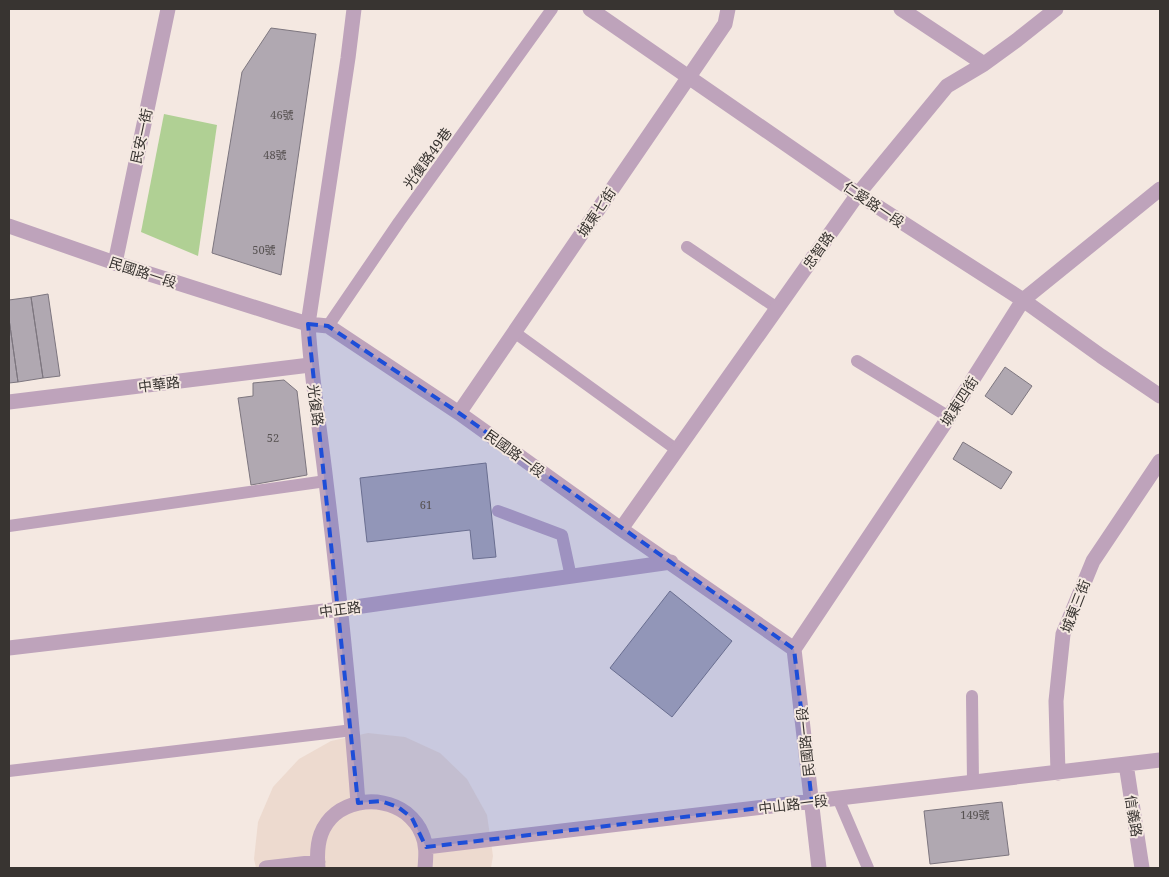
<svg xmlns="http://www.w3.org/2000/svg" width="1169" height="877" font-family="'Noto Serif','Noto Sans TC',serif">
	<rect width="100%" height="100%" fill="#f4e8e1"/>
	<path fill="#eddacf" d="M368,733L405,737L440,753L467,779L487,815L493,856L491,868H256L254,859L258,822L273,787L299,759L331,741Z"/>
	<path fill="#b0d094" d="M164,114L217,125L198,256L141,232Z"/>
	<path fill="#b0a8b1" stroke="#7d767f" d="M271,28L316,34L281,275L212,253L242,72Z
		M48,294L60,376L43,378L31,297Z
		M31,297L43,378L18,382L9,319V300Z
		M9,319L18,382L9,383Z
		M1005,367L1032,386L1012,415L985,396Z
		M284,380L297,391L307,475L251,485L238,398L253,396V383Z
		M963,442L1012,472L1001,489L953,459Z
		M486,463L496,557L473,559L470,530L367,542L360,478Z
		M670,591L732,641L672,717L610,668Z
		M1002,802L1009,855L930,864L924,811Z"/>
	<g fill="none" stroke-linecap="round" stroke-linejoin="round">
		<path stroke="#bea3bb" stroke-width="12" d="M687,247L777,308
			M328,326L399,222L552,9
			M514,332L677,450
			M857,361L949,417
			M498,511L562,535L571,577
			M9,526L326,481
			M972,696L973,782
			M9,771L353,730
			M838,798L868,868"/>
		<path stroke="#bea3bb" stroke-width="15" d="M354,9L348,58L308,324C311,377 320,429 326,482C339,589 350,696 358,803
			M590,9L858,194L1023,300L1101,356L1160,396
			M901,9L984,64
			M9,226L115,263L285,317L308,324L328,326L459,413L621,529L794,649L819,868
			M115,263L168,9
			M9,402L310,365
			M459,413L725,24L728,9
			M621,529L858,194L947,86L984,64L1017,40L1056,9
			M9,648L341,609L671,562
			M794,649L949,417L1023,300L1160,189
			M1126,764L1142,868
			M1058,773L1056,701L1063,634L1093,561L1160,461
			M426,847L1160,760
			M266,868L318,862
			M318,868C317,856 317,845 321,834C334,800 379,793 406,813C412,818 419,826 422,834C427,845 426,856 425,868"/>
	</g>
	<path fill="#1d4ed8" fill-opacity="0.2" stroke="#1d4ed8" stroke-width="4" stroke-dasharray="10 6" stroke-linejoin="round" d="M308,324L328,326L459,413L794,649L812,802L426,847L412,818L398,807L381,801L358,803Z"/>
	<g text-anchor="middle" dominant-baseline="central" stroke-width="4" stroke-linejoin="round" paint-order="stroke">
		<g font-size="11" fill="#565151">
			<text x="282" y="114">46號</text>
			<text x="275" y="154">48號</text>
			<text x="264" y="249">50號</text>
			<text x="273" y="437">52</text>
			<text x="426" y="504">61</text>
			<text x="975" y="814">149號</text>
		</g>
		<g font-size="14" fill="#383431" stroke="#f4e8e1">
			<text transform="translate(141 136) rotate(-78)">民安一街</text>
			<text transform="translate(427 158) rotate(-54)">光復路49巷</text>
			<text transform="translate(874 204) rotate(34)">仁愛路一段</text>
			<text transform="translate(596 212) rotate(-56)">城東七街</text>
			<text transform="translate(818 250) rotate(-55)">忠智路</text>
			<text transform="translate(143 272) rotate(18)">民國路一段</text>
			<text transform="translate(159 384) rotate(-7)">中華路</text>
			<text transform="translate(959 401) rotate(-57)">城東四街</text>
			<text transform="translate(316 405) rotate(82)">光復路</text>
			<text transform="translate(515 453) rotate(36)">民國路一段</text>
			<text transform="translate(1075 606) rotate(-69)">城東三街</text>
			<text transform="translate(340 609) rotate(-7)">中正路</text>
			<text transform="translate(805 742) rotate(-96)">民國路一段</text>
			<text transform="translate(793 804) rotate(-7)">中山路一段</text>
			<text transform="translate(1134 816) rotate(81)">信義路</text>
		</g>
	</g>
	<rect width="1169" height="877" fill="none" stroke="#383431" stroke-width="20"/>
</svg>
